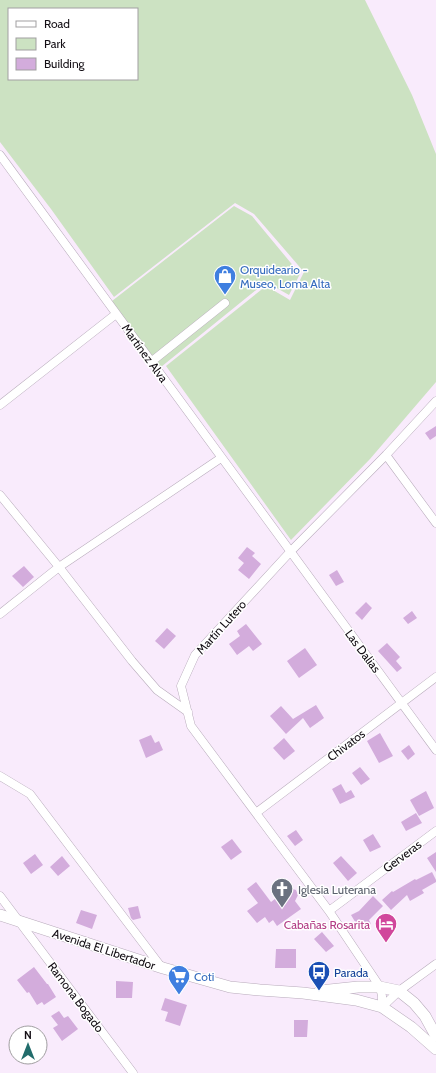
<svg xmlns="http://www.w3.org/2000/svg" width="436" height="1073" font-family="Cabin,sans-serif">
	<rect width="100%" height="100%" fill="#f9ebfc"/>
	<path fill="#cce2c2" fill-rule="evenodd" d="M0,0H365L412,95L436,154V382L370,459L291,540L166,366L266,286L290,300L304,272L254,214L235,203L114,297L51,209L0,142ZM9,9H137V79H9Z
		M234,206L252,216L300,274L289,295L266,282L161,367L152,357L112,301Z"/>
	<path fill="#d3acdc" d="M436,426V436L430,440L425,433Z
		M247,547L255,553L252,556L261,564L249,579L238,570L244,563L238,558Z
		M24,566L34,577L23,587L12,576Z
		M337,570L344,582L336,586L329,575Z
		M366,602L372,608L362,620L355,613Z
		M412,611L417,618L408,624L403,618Z
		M246,624L262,644L253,651L249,646L237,655L229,644L240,636L237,631Z
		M167,628L176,636L164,649L155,641Z
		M387,643L400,657L396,661L402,668L397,672L378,651Z
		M305,648L317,665L299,678L287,661Z
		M316,705L324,718L310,728L303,718L286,734L270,716L281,706L293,719Z
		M380,733L393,756L379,763L367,741Z
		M151,735L155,743L159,741L163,750L146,758L139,740Z
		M284,738L295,751L284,760L273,748Z
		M409,745L415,754L408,760L401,751Z
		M360,767L370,779L361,785L352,773Z
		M341,784L346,793L351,790L355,797L340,804L332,789Z
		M426,791L434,808L419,816L410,800Z
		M416,813L422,823L406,831L401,822Z
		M296,830L303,840L295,846L287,836Z
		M373,834L381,847L370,852L363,840Z
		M232,839L242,852L231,860L221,847Z
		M436,852V872L427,858Z
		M35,854L43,865L31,874L23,863Z
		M62,856L70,866L58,876L50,867Z
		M341,856L357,873L348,881L333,863Z
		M432,872L436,880V882L422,890L424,893L410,901L407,895L391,910L382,900L392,891L393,892L415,879L416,880Z
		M256,882L271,902L289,888L296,890L298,895L295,901L301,909L277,926L273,920L269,923L265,917L257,923L247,911L258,903L247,889Z
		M373,896L383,906L369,920L371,924L360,930L351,915L359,911Z
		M138,906L141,918L133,920L131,918L128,908Z
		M81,910L97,915L92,929L76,923Z
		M322,932L334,946L326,952L314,939Z
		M276,949H296V968H275Z
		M34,967L47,984H48L56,997L44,1005L42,1002L37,1005L29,992L27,993L17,980Z
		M116,981L133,982L132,998H116Z
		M165,998L187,1005L180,1026L165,1021L168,1012L161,1010Z
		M59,1011L64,1018L68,1016L78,1029L62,1041L53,1028L58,1025L51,1016Z
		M294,1020H308L307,1037H294Z"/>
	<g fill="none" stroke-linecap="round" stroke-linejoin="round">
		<g stroke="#b8abbb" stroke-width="9">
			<path id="street" d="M0,155L436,750
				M151,362L225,303
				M0,405L116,314
				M386,455L436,523
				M0,495L59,567L132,661L157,690L188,712
				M0,614L59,567L221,458
				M0,776L30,794L162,968
				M256,813L436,677
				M0,896L133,1073
				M329,911L436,831
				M382,1007V996L380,987L329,911L191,726L181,686L195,655L290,552L386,455L436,401
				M382,1007L399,991L436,964"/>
		</g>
		<g stroke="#b8abbb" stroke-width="12">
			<path id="secondary" d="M0,915L163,968L230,987L260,990L303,993L356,1000L382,1007L411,1027L436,1049
				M320,991L358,987H380L399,991L414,1003L425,1016L436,1036"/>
		</g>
		<use href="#street" stroke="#fff" stroke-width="8"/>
		<use href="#secondary" stroke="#fff" stroke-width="11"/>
	</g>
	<defs>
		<g id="shop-pin" transform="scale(1.15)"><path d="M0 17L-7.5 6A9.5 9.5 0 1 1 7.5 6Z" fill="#3f7fe0" stroke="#fff"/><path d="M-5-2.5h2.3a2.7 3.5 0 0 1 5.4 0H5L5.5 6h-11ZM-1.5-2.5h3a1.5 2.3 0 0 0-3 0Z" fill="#fff"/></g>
		<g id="church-pin" transform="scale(1.15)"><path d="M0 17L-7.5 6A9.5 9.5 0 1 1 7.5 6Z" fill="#6b7280" stroke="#fff"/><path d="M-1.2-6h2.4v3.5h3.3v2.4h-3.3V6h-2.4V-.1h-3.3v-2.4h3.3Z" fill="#fff"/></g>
		<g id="hotel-pin" transform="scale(1.15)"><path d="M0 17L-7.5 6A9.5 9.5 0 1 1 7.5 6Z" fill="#d1479c" stroke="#fff"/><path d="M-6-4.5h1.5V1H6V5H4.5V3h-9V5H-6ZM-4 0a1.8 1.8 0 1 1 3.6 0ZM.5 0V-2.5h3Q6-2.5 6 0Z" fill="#fff"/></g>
		<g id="bus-pin" transform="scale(1.15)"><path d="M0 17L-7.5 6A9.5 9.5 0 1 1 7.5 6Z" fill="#1a4fb4" stroke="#fff"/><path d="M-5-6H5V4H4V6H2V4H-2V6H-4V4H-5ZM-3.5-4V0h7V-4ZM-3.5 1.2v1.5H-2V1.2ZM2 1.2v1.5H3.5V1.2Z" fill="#fff"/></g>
		<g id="supermarket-pin" transform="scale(1.15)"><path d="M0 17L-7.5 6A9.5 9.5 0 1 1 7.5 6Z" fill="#3f7fe0" stroke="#fff"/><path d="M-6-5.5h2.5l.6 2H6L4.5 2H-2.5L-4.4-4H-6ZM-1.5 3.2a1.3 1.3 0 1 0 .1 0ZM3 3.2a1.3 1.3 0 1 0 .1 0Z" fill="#fff"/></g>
	</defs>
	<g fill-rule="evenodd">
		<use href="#shop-pin" x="225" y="276"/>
		<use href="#church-pin" x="282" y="889"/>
		<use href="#hotel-pin" x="386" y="924"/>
		<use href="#bus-pin" x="319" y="972"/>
		<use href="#supermarket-pin" x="179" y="976"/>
	</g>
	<g text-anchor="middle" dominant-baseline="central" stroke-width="3" stroke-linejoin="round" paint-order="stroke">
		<g font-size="12" fill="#366cbe" stroke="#fff" text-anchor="start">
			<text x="240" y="269">Orquideario -<tspan x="240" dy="14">Museo, Loma Alta</tspan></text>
			<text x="194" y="976">Coti</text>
		</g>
		<g font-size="12" fill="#140f15" stroke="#fff">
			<text transform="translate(145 353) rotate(54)">Martínez Alva</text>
			<text transform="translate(221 627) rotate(-48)">Martín Lutero</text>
			<text transform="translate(363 651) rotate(53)">Las Dalias</text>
			<text transform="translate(346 745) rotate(-37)">Chivatos</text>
			<text transform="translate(402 856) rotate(-37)">Gerveras</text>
			<text transform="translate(104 949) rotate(18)">Avenida El Libertador</text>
			<text transform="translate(76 997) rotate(53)">Ramona Bogado</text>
		</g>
		<g font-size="12" fill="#5b616d" stroke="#fff" text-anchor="start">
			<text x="298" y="889">Iglesia Luterana</text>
		</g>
		<g font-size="12" fill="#b23c85" stroke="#fff" text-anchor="end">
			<text x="370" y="924">Cabañas Rosarita</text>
		</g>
		<g font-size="12" fill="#164399" stroke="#fff" text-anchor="start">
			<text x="334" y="972">Parada</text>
		</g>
	</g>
	<rect x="8" y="8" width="130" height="72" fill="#ffffff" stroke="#a19fa1"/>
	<rect x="16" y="21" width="20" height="6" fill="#ffffff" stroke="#a19fa1"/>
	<text x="44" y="28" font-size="12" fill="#140f15">Road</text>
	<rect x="16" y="38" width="20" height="12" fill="#cce2c2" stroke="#a19fa1"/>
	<text x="44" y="48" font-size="12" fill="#140f15">Park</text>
	<rect x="16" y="58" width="20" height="12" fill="#d3acdc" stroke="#a19fa1"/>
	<text x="44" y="68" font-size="12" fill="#140f15">Building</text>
	<g transform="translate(28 1045)"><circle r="19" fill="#ffffff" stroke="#a19fa1"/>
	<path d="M0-3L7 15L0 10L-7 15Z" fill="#226d6c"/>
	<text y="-6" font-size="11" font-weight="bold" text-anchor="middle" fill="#140f15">N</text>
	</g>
</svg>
